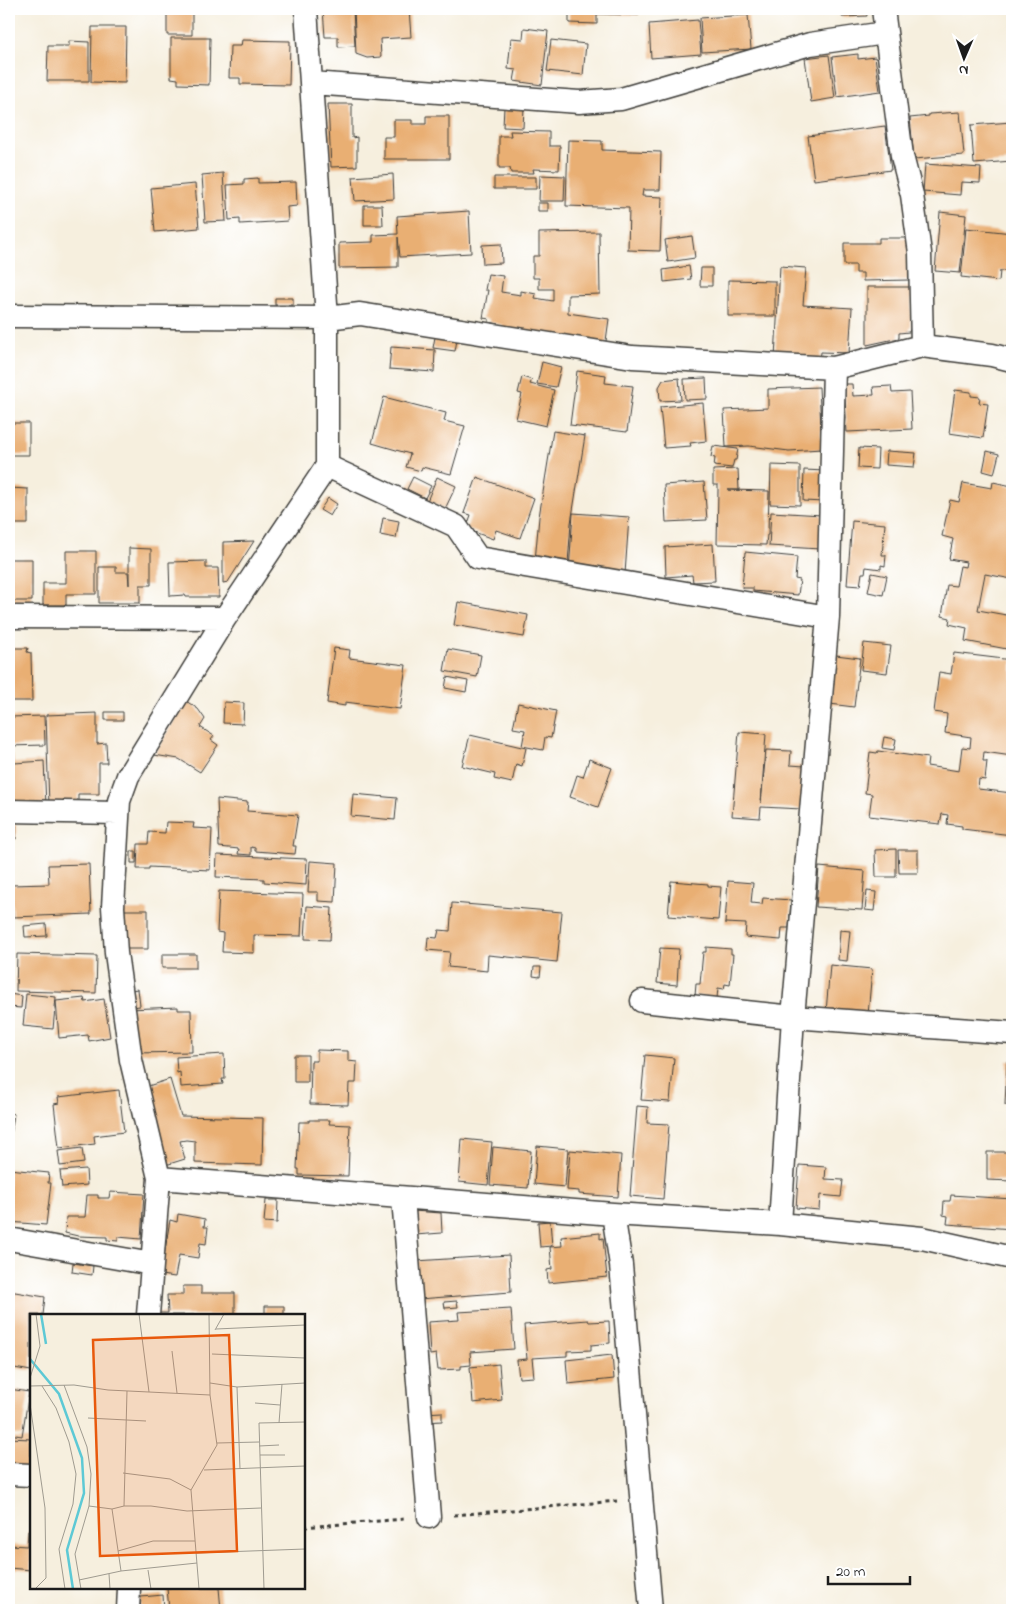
<svg xmlns="http://www.w3.org/2000/svg" width="1021" height="1619" font-family="'Indie Flower',sans-serif">
	<rect width="100%" height="100%" fill="#fff"/>
	<filter id="ink" filterUnits="userSpaceOnUse"><feTurbulence type="fractalNoise" baseFrequency=".02" numOctaves="2"/><feDisplacementMap in="SourceGraphic" scale="10" xChannelSelector="R" yChannelSelector="G"/><feConvolveMatrix kernelMatrix="1 2 1 2 8 2 1 2 1" color-interpolation-filters="sRGB"/></filter>
	<filter id="wash" filterUnits="userSpaceOnUse"><feTurbulence type="fractalNoise" baseFrequency=".0096" numOctaves="4" result="noise"/><feDisplacementMap in="SourceGraphic" scale="20" xChannelSelector="R" yChannelSelector="G"/><feGaussianBlur stdDeviation="1.12" result="paint"/><feColorMatrix in="noise" values="0 0 0 0 0 0 0 0 0 0 0 0 0 0 0 0 0 1.4 0 .05"/><feComposite in="paint" operator="in"/></filter>
	<g filter="url(#wash)">
		<rect width="100%" height="100%" fill="#f6efde"/>
		<g id="blocks">
			<path fill="#e9af73" d="M323,9H353L355,46L338,47V37H325Z
				M354,9H409L411,37L380,39L381,57L367,58L356,54Z
				M569,9H639V15L597,14V24L569,23Z
				M841,9H866L867,16L842,17Z
				M167,13H192V35H167Z
				M748,15L751,49L702,52L700,18Z
				M698,20L701,54L651,58L649,24Z
				M92,27H126L125,83L91,82Z
				M524,28L548,31L542,85L514,81L516,70L508,69L511,38L523,39Z
				M171,38H210L209,85L178,84V79L171,78Z
				M242,40L290,41L289,85L240,84V78H229L230,46H241Z
				M551,40L586,44L583,75L547,71Z
				M69,41L89,42V81H47L48,46H69Z
				M858,54V59L875,57L880,91L837,97L832,57Z
				M829,55L835,98L811,102L805,58Z
				M328,104H352V138L357,137V166L331,167Z
				M504,107L524,108L523,128L503,127Z
				M960,112L964,155L914,159L910,118L929,116V114Z
				M426,116H449V159H384V137H394V120H412V124H426Z
				M1012,122V161L974,164L971,125Z
				M885,126L891,170L814,180L808,136Z
				M510,131L549,132V146H560L559,170L533,169L534,173H511L510,168H499V136H511Z
				M568,140L602,141V150L661,152L660,190H643L642,196L662,197L660,251L628,250L629,208L566,206Z
				M925,164L981,168L980,183L961,182L960,195L923,192Z
				M223,173L226,221L205,222L202,175Z
				M393,174L394,199L355,201L353,177Z
				M540,175L565,176L564,201H539Z
				M494,177H536V189H494Z
				M258,178V183L296,182L297,206L287,207L288,221L240,224V219L229,220L227,185L244,184V179Z
				M195,184L199,228L155,232L151,188Z
				M538,203H548V211H538Z
				M364,205H382L383,225H364Z
				M469,211L471,253L400,257L398,237V267L339,268V243L373,242V235L398,234L397,216Z
				M940,212L966,215L960,273L935,271Z
				M966,228L1012,233V272L1000,271L999,281L961,277Z
				M599,232L600,294L568,295V313L609,319L605,348L502,331L503,325L489,322V319L483,318L488,290H485L488,274L503,276L501,292L521,295V291L536,294L535,298L553,301V289H539V278H533V256H539V233Z
				M692,236L695,258L668,262L665,240Z
				M879,238H909V280L863,281V273H856V265H844V243H879Z
				M501,244L502,263L483,264L482,245Z
				M689,266L691,279L664,282L663,270Z
				M780,266L806,268L803,305L852,308L849,353L821,352L820,361L775,358Z
				M701,268H712V286H700Z
				M728,280L775,281V316H728Z
				M867,287H912L911,326L909,332L899,333V338L867,345Z
				M275,298H293V305H275Z
				M435,337L457,340L455,351L433,348Z
				M391,347L435,350L434,372L389,369Z
				M542,362L561,367L556,387L537,384Z
				M577,371L606,375L605,383L633,386L627,432L570,425Z
				M522,377L532,380L530,384L554,390L546,426L516,419L522,394L518,393Z
				M679,378L681,400L660,401L659,387L663,380Z
				M706,378L707,399L685,400L684,379Z
				M844,384H852L853,396L874,395L873,387L891,386L892,393L910,392L912,429L847,432Z
				M819,387L822,449L789,451L749,446L726,447L724,410L768,408V389Z
				M955,390L971,392V396L980,397L979,403L988,404L983,438L949,433Z
				M384,397L446,413L444,421L465,426L451,474L422,467L421,471L406,467L410,454L372,443Z
				M703,403L706,441L690,443L691,446L664,448L660,407Z
				M9,423H29V455H9Z
				M553,431L585,436L571,523L568,563L535,561L539,517Z
				M713,446L738,449L736,460H734L732,468L714,466L715,458L711,457Z
				M859,448L878,449L877,469L858,468Z
				M887,451L916,453L914,467L886,465Z
				M987,451L999,454L994,474L983,471Z
				M771,465L800,466V505L770,504Z
				M738,469L739,490H728L769,491L768,535H767L766,545L717,544L718,490V485H713V470Z
				M804,470L825,471L824,502L803,501Z
				M413,477L431,486L425,498L407,489Z
				M437,477L456,486L445,509L427,501Z
				M477,477L534,498L520,538L496,530L493,539L466,529L471,515L464,513Z
				M704,482L707,520L666,522L664,485Z
				M993,482L1012,486V579L985,574L978,610L1012,616V650L965,641L967,628L949,624L950,618L942,616L947,585L956,586L960,566L965,567L966,562L949,559L953,539L942,536L950,500L959,502L963,483L992,488Z
				M9,488L28,489V524H9Z
				M328,498L337,504L330,516L320,510Z
				M771,512L822,515L820,549L769,546Z
				M573,513L629,517L625,574L569,571Z
				M383,518L399,521L396,538L380,535Z
				M852,521L885,524L882,555H886L885,566L881,565V569L866,567L865,573H862L860,586L847,585Z
				M254,541L228,582L223,583V542Z
				M713,544L715,581L693,582L692,575L666,577L665,547Z
				M129,548L151,549V585H140V603H99V567H116V572H128L129,585Z
				M66,551H96V594H66V605H43V583H66Z
				M745,552L797,557L795,579L800,580L798,595L753,591V588H742Z
				M9,559H32V601H9Z
				M206,561V568H218L219,597H186L185,595L170,596L169,562Z
				M872,573L887,576L883,595L868,592Z
				M458,602L528,615L524,637L454,625Z
				M864,643L891,646L887,673L861,670Z
				M12,648H28L27,652L31,653L32,701H9V652H13Z
				M334,648L350,650L349,658L406,665L400,709L345,702V706L327,703Z
				M448,649L481,655L477,677L444,671Z
				M954,653L1012,660V756L984,752L983,761H987L985,780L979,779L978,789L1012,793V835L962,829V826L947,824L948,815L942,814L940,824L869,816L872,794L865,793L870,752L877,753L878,751L928,758L927,766L959,771L962,747L970,748L971,737L945,733L947,714L934,712L939,672L951,674Z
				M836,655L860,658L854,707L830,704Z
				M447,677L468,681L466,692L445,688Z
				M186,701L198,709L205,719L200,727L214,736L211,740L218,745L200,772L179,759L154,755Z
				M224,702L244,703L243,724L223,723Z
				M518,703L556,711L551,738L545,737L543,750L522,746L525,730L513,728Z
				M105,712H123V720H105Z
				M97,713V744L106,743L107,763H99V794H78V806H49L46,715Z
				M44,716L45,745L9,746V717Z
				M739,732L766,734L761,803L766,750L791,751L790,765L805,766L802,809L761,807L760,818L732,816Z
				M470,735L526,748L522,766L516,764L512,783L494,779L495,774L462,766Z
				M884,737L896,739L894,750L882,748Z
				M13,754L14,763L44,761L46,805L9,807V755Z
				M589,759L612,768L598,807L570,797L577,775L583,777Z
				M353,794L397,798L395,820L351,816Z
				M217,799L248,802L247,811L298,815L293,846H296L295,854L255,851V848L251,847V855L238,854L239,849L219,847Z
				M166,822L194,823L193,828L212,829L210,870L149,867V869H137L138,844H148L149,832L165,833Z
				M9,825H16V839H9Z
				M896,849V877H876L875,850Z
				M898,850H918V873H899Z
				M131,851H136V863H131Z
				M217,855L307,859L306,885L264,882V879L216,877Z
				M310,861L337,863L335,902L318,901V892H308Z
				M89,864L91,914L13,917L11,885L49,884L48,865Z
				M819,867L865,871L862,910L816,907Z
				M671,881L708,884V886L721,887L718,920L668,916Z
				M728,881L753,883L751,903L762,904L763,898L791,900L789,928H782L781,940L745,937L746,924L725,923Z
				M219,891L303,894L301,936L254,935V953L222,952L223,933L217,932Z
				M867,891L876,892L874,911L865,910Z
				M452,903L562,912L557,962L488,955L487,971L448,967L450,952L427,950L428,937L437,938L439,930L450,931Z
				M307,906L332,908L330,940L305,939Z
				M118,910H148V949H118Z
				M46,924L47,936L25,937L24,926Z
				M840,930L850,931L847,961L838,960Z
				M706,947L731,949V954H733L730,985L725,984L724,989L718,988L717,998L695,996L696,984H700L703,952H706Z
				M660,948L679,949L677,985L657,983Z
				M17,954L97,956L96,993L16,991Z
				M162,954H196V968H162Z
				M830,965L872,969L868,1015L826,1012Z
				M534,967H541L540,977L533,976Z
				M138,989L140,1006L125,1008L122,991Z
				M9,994L22,996L21,1008L9,1007Z
				M26,994L56,997L53,1029L23,1026Z
				M84,998L85,1002L104,999L110,1037L89,1041L88,1035L59,1038L56,1001Z
				M178,1007V1010H191L192,1052L134,1053L128,1009Z
				M317,1050L348,1051V1061L357,1062L356,1083H349L348,1105L310,1104L311,1061H317Z
				M224,1054L225,1079H222L223,1084L181,1087L180,1072L177,1073L176,1057Z
				M294,1055H308V1082H294Z
				M645,1055L674,1058L670,1102L641,1100Z
				M1007,1061H1012V1106L1005,1105Z
				M170,1079L181,1116L263,1118L262,1165L195,1163V1141L186,1140L180,1141L185,1159L169,1164L163,1163L142,1088Z
				M119,1090L124,1132L94,1136L95,1144L59,1148L54,1104L59,1103L58,1097Z
				M637,1106L648,1107L647,1123L669,1124L663,1199L630,1196Z
				M9,1113L14,1114L11,1136H9Z
				M309,1120H330L329,1124L350,1125L348,1176L299,1175V1169H297L299,1122H309Z
				M462,1139L492,1142L488,1185L459,1182Z
				M537,1146L568,1149L565,1187L534,1184Z
				M493,1147L531,1151L528,1188L490,1185Z
				M82,1148L84,1163L60,1166L58,1151Z
				M570,1150L621,1155L618,1197L579,1194V1191L567,1190Z
				M987,1152H1012V1181L987,1180Z
				M799,1165L826,1167L825,1179L843,1180L841,1197L820,1195L819,1210L796,1208Z
				M9,1169L49,1173L48,1183H51L46,1225L9,1222Z
				M86,1169L87,1185L62,1187L60,1171Z
				M110,1192L144,1194L141,1239L118,1237V1241L107,1240V1237L78,1236L65,1233L66,1217H85L87,1195H98V1198H109Z
				M951,1195L1012,1199V1229L947,1224L948,1216L943,1215L944,1201H950Z
				M266,1200H278L277,1223L264,1222Z
				M413,1211L441,1213L442,1233L415,1235Z
				M178,1214L205,1219L204,1227H208L206,1244L200,1243L198,1258L179,1255L175,1277L161,1275L170,1220L177,1222Z
				M550,1221L552,1246L540,1247L538,1222Z
				M600,1233V1239L603,1238L607,1277L548,1283L547,1270L552,1269L550,1247L562,1246L561,1237Z
				M509,1255L511,1292L419,1299L416,1261Z
				M73,1263L93,1266L92,1275L72,1272Z
				M183,1286H201V1293H235V1315H157V1313H168L167,1295H183Z
				M9,1291L45,1297L43,1315H31V1371L9,1367Z
				M457,1301L458,1307L445,1308L444,1302Z
				M265,1306H284V1315H265Z
				M511,1309L514,1349L470,1352L471,1365L461,1366V1369L438,1370L436,1354L430,1355L428,1322L459,1320L458,1312Z
				M588,1320L589,1322L609,1321L610,1343L591,1345V1350L567,1351V1356L532,1358L534,1377L519,1378L517,1360L527,1359L524,1325Z
				M612,1355L614,1379L568,1384L566,1360Z
				M499,1364L502,1400L473,1403L470,1367Z
				M9,1389L29,1392L22,1436L9,1434Z
				M442,1412V1421L424,1422V1413Z
				M9,1438L31,1439V1468L9,1466Z
				M28,1531H31V1570L9,1568V1545L27,1546Z
				M167,1588H219L221,1610H169Z
				M163,1595L164,1610H140L141,1597Z"/>
		</g>
	</g>
	<g filter="url(#ink)">
		<use href="#blocks" fill-opacity="0" stroke="#3d3c39" stroke-width="1"/>
		<g fill="none" stroke-linecap="round" stroke-linejoin="round">
			<g stroke="#3d3c39" stroke-width="25">
				<path id="minor" d="M883,9L902,156L912,195L920,253L922,346
					M311,83L579,102L621,99L810,44L885,33
					M9,316L327,318L360,314L632,357L834,368L922,346L992,355L1012,360
					M327,466L456,526L478,558L828,617
					M9,617L225,618
					M9,811L118,813
					M642,1001L793,1017L1012,1033
					M159,1178L613,1214L780,1224L922,1238L1012,1258
					M403,1198L429,1517
					M613,1214L621,1265L651,1610
					M780,1224L793,1017L828,617L834,368
					M9,1239L152,1264
					M148,1315L159,1178L131,1060L116,953L113,907L119,801L128,776L225,618L327,466V318L306,9
					M9,1474L31,1475
					M128,1610L129,1588"/>
			</g>
			<path stroke="#3d3c39" stroke-width="3" stroke-dasharray="4 4" stroke-linecap="butt" d="M454,1515L617,1501
				M304,1527L405,1519"/>
			<use href="#minor" stroke="#fff" stroke-width="22"/>
		</g>
	</g>
	<g transform="translate(30 1314)">
		<rect width="275" height="275" fill="#f6efde"/>
		<path fill="none" stroke="#5dc9d5" stroke-width="2.5" d="M11,0L16,30M0,45L29,80L52,144L54,179L37,236L43,275"/>
		<path fill="none" stroke="#9f9b90" stroke-width="1" d="M109,0L119,78M186,15L275,11M185,16L194,0M142,37L147,79M182,40L275,44M0,64L10,32L6,0M180,69L207,73L275,69M34,71L57,133L61,160L59,192L45,240L51,275M0,72L44,71L78,76L180,81M12,72L26,94L39,128L46,160L43,190L29,235L35,275M207,73L210,155M225,89L250,91M0,90L15,194L16,264L5,275M58,104L116,107M249,109L252,70M187,129L229,128M229,132L249,131M230,141H255M174,156L275,152M93,159L140,165L161,176M59,192L82,195L94,192H121L157,197L231,194M94,192L97,77M88,237L123,227H165M166,239L275,235M118,256L121,275M91,257L167,249M79,260L80,275M49,266L91,257L82,195M146,275H169M169,275L161,176L187,131L180,81L179,0M234,275L229,109L275,108"/>
		<path fill="#e8590c" fill-opacity="0.15" stroke="#e8590c" stroke-width="2.5" d="M199,21L207,237L70,242L63,26Z"/>
		<rect width="275" height="275" fill="none" stroke="#1c1c1c" stroke-width="2.5"/>
	</g>
	<rect width="1021" height="1619" fill="none" stroke="#fff" stroke-width="30"/>
	<g transform="translate(964 58) rotate(182)" stroke="#ffffff" stroke-width="4" paint-order="stroke">
	<path d="M0-4L9 19L0 12L-9 19Z" fill="#1c1c1c"/>
	<text y="-8" font-size="14" font-weight="bold" text-anchor="middle" fill="#1c1c1c">N</text>
	</g>
	<path d="M828 1576v8h82v-8" fill="none" stroke="#1c1c1c" stroke-width="2.5"/>
	<text x="836" y="1576" font-size="15" fill="#1c1c1c" stroke="#ffffff" stroke-width="4" paint-order="stroke">20 m</text>
</svg>
